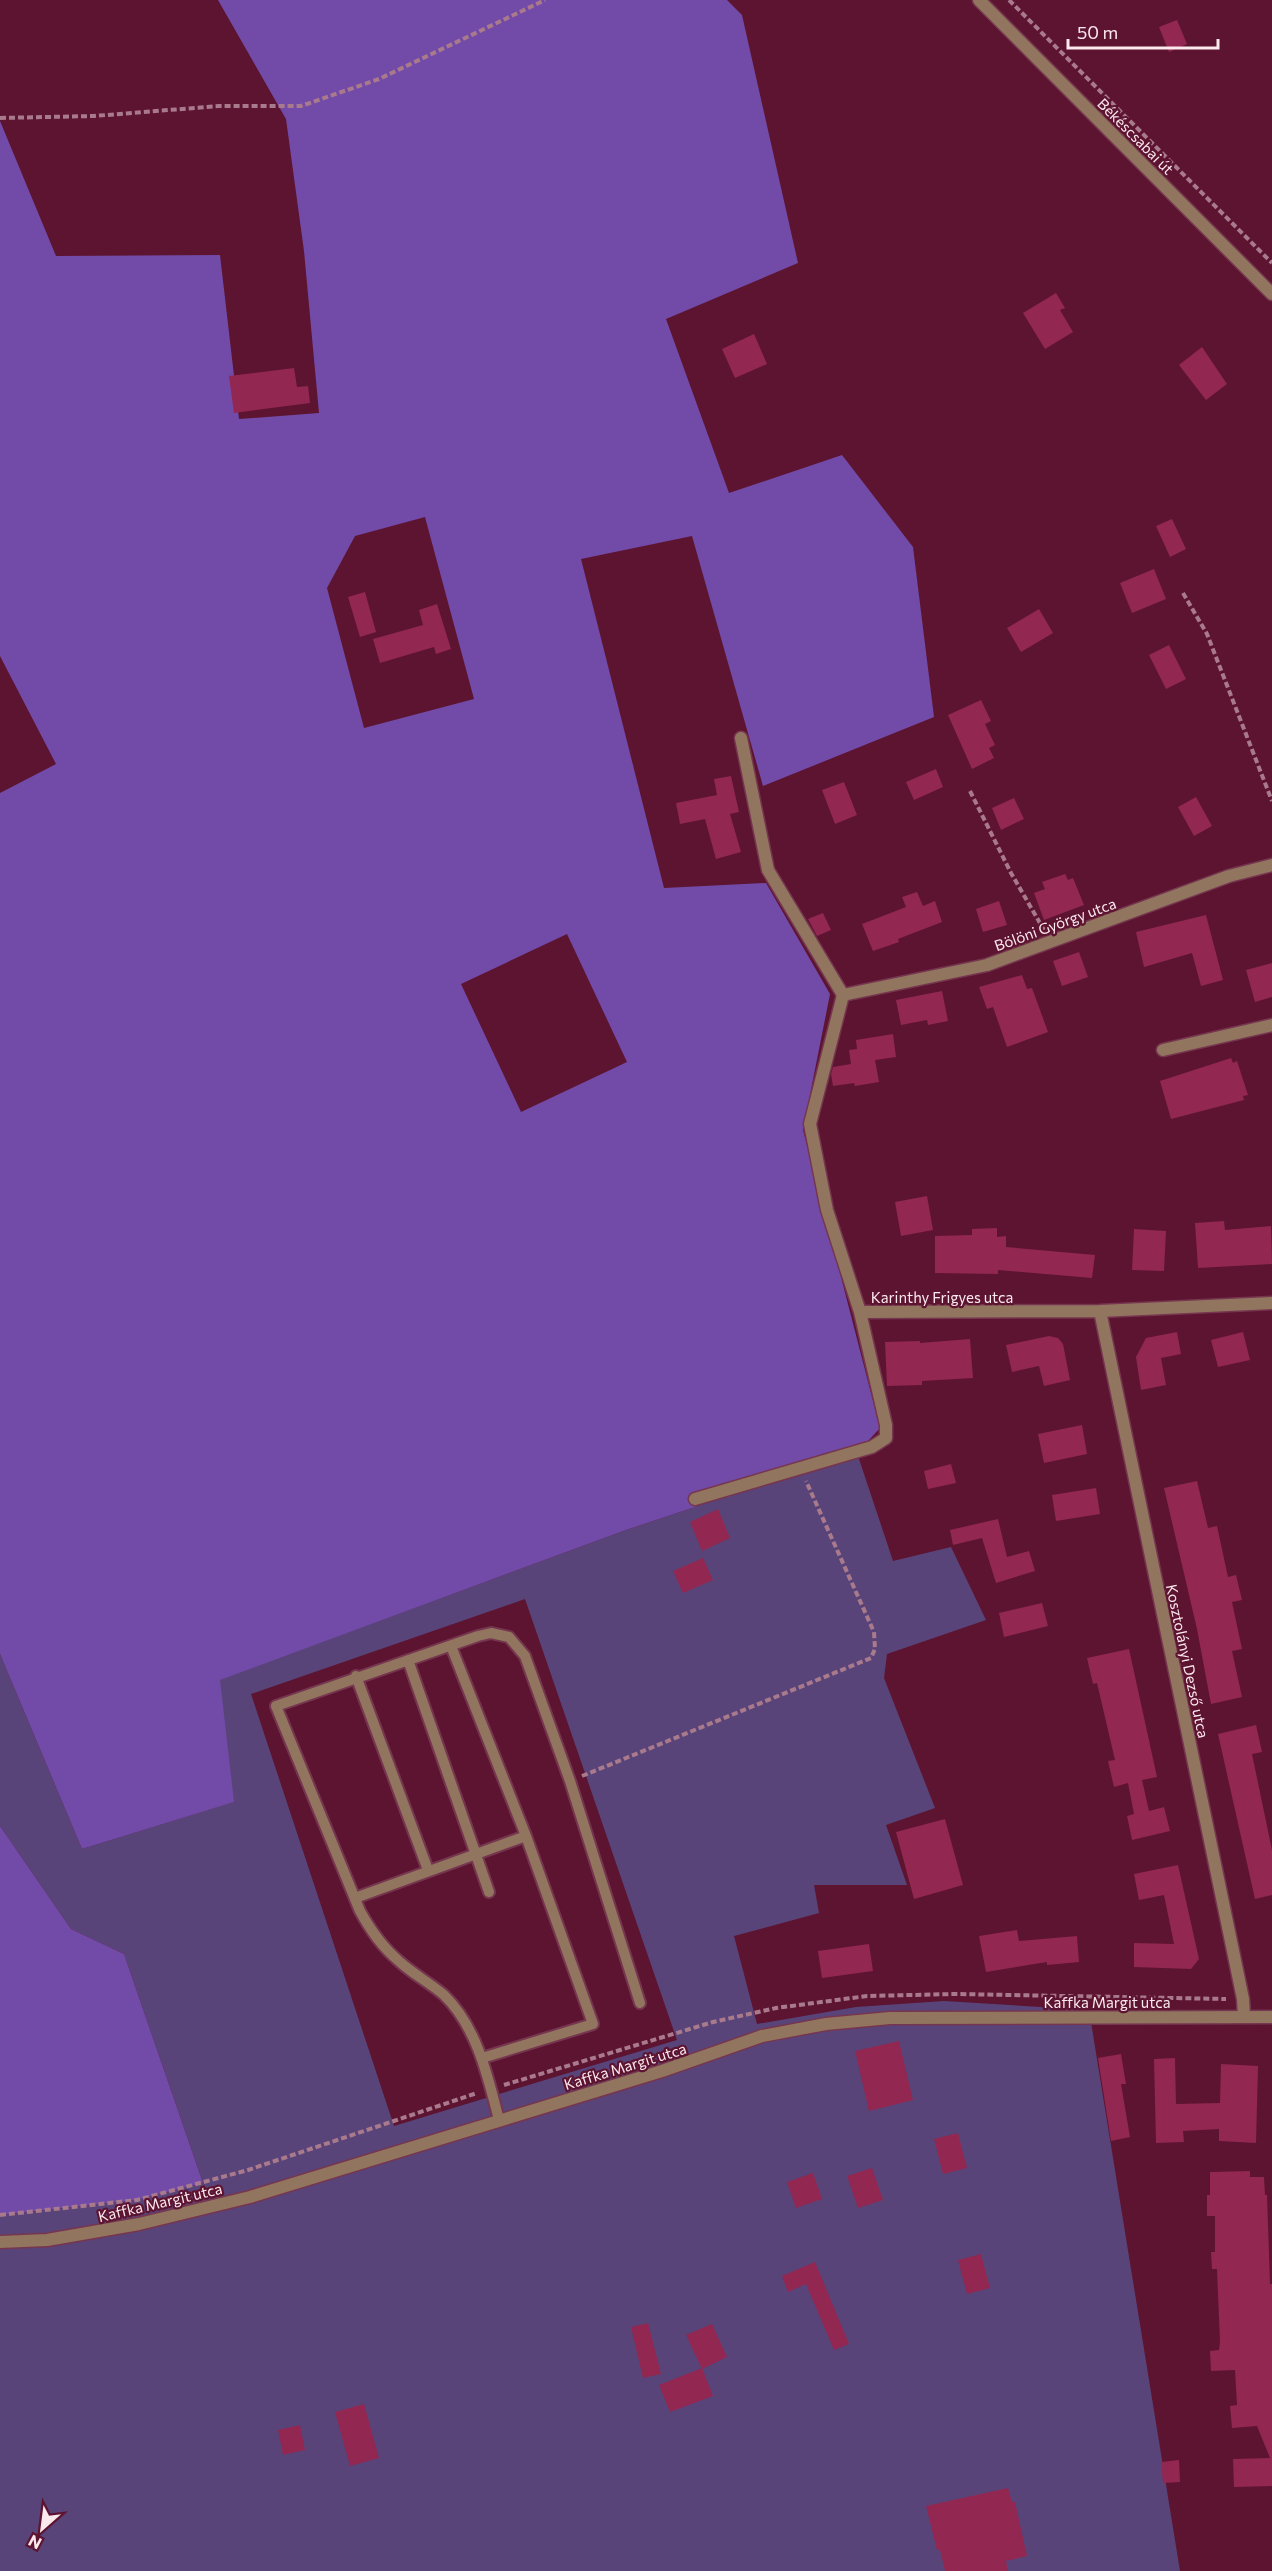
<svg xmlns="http://www.w3.org/2000/svg" width="1272" height="2571" font-family="Commissioner,sans-serif">
	<rect width="100%" height="100%" fill="#5d1431"/>
	<path fill="#59447a" fill-rule="evenodd" d="M857,1453L893,1561L951,1547L986,1620L887,1654L884,1678L935,1808L886,1825L907,1885H814L819,1913L734,1936L757,2024L856,2007L944,2001L1089,2010L1180,2571H0V2215L137,2200L203,2183L124,1954L71,1929L0,1826V1654L82,1849L233,1802L219,1680L626,1530ZM525,1599L677,2040L394,2126L251,1694Z"/>
	<path fill="#724ba8" fill-rule="evenodd" d="M218,0H727L742,15L798,263L666,319L729,493L842,455L913,547L934,717L763,786L692,536L581,559L664,888L766,883L830,994L803,1130L880,1428L857,1453L626,1530L220,1680L234,1802L82,1849L0,1654V793L56,764L0,656V121L56,256L220,255L239,419L319,413L304,251L286,119ZM425,517L474,699L364,728L327,588L355,536ZM567,934L627,1062L521,1112L461,984Z
		M0,1826L71,1929L124,1954L203,2183L137,2200L0,2215Z"/>
	<path fill="#922751" d="M1177,20L1187,44L1169,52L1159,27Z
		M1056,293L1065,308L1060,310L1073,332L1045,349L1023,313Z
		M754,334L767,364L735,378L722,349Z
		M1202,347L1227,384L1206,400L1179,365Z
		M294,368L297,387L308,386L310,403L234,413L229,376Z
		M1172,519L1186,549L1170,557L1156,526Z
		M1154,569L1166,599L1132,613L1120,583Z
		M365,592L376,632L360,637L348,597Z
		M437,604L451,649L436,654L434,647L380,663L373,639L423,625L419,610Z
		M1039,609L1053,633L1021,652L1007,628Z
		M1169,645L1186,679L1166,689L1149,655Z
		M981,700L991,721L985,724L995,745L989,748L994,758L972,769L948,715Z
		M936,769L943,787L914,800L906,782Z
		M731,776L739,812L730,814L741,852L716,859L705,819L680,824L676,803L717,795L714,779Z
		M844,782L857,815L835,824L822,790Z
		M1196,797L1212,826L1194,836L1178,807Z
		M1014,798L1024,819L1001,830L992,808Z
		M1065,874L1068,880L1073,878L1084,905L1044,920L1034,893L1045,889L1042,882Z
		M917,892L923,906L935,901L942,922L898,939L899,942L873,951L862,924L906,907L902,897Z
		M999,901L1007,925L983,932L976,909Z
		M823,913L831,930L817,936L808,919Z
		M1206,915L1223,980L1201,986L1192,953L1144,967L1136,932Z
		M1079,952L1088,977L1062,986L1053,961Z
		M1272,963V997L1255,1002L1246,970Z
		M1022,975L1027,989L1032,988L1048,1032L1007,1047L993,1007L987,1009L979,987Z
		M942,991L948,1021L928,1025L927,1020L901,1025L896,1000Z
		M893,1034L896,1057L875,1060L879,1082L855,1086L854,1083L833,1086L831,1074L833,1067L851,1064L849,1050L857,1049L856,1040Z
		M1231,1058L1233,1063L1237,1061L1248,1095L1243,1096L1244,1100L1171,1119L1160,1081Z
		M927,1196L933,1230L901,1236L895,1202Z
		M1224,1221L1225,1230L1271,1226L1272,1264L1198,1268L1195,1223Z
		M997,1228V1237L1006,1236V1247L1095,1255L1092,1278L998,1270V1274L935,1273V1236L972,1235V1229Z
		M1134,1229L1166,1231L1164,1271L1132,1270Z
		M1177,1332L1181,1354L1161,1358L1166,1385L1141,1390L1136,1357L1146,1338Z
		M1243,1332L1250,1360L1218,1367L1211,1340Z
		M1049,1336L1058,1338L1063,1344L1070,1380L1044,1386L1039,1366L1012,1372L1006,1345Z
		M970,1339L973,1378L922,1381V1385L887,1386L885,1342L920,1341V1343Z
		M1082,1425L1087,1454L1044,1463L1038,1434Z
		M951,1464L956,1483L928,1489L924,1471Z
		M1197,1481L1208,1528L1217,1526L1228,1577L1236,1575L1242,1600L1232,1602L1242,1649L1232,1651L1242,1697L1211,1704L1197,1629L1164,1488Z
		M1096,1488L1100,1514L1056,1521L1052,1495Z
		M718,1509L730,1538L702,1551L690,1522Z
		M998,1519L1007,1557L1029,1551L1035,1571L996,1583L982,1538L953,1545L950,1530Z
		M703,1558L713,1580L683,1593L673,1571Z
		M1042,1603L1048,1626L1004,1637L999,1613Z
		M1129,1649L1157,1777L1142,1780L1149,1811L1164,1807L1170,1831L1132,1840L1127,1816L1134,1814L1128,1783L1114,1787L1108,1761L1115,1760L1097,1683L1093,1684L1087,1658Z
		M1256,1725L1262,1752L1252,1754L1272,1850V1895L1255,1899L1218,1734Z
		M945,1819L963,1885L914,1899L896,1832Z
		M1178,1865L1199,1959L1191,1969L1134,1967V1943L1174,1944L1164,1895L1139,1900L1134,1874Z
		M1017,1930L1019,1941L1077,1936L1079,1962L1047,1965V1962L986,1972L979,1936Z
		M869,1944L873,1971L822,1978L818,1951Z
		M899,2041L913,2100L869,2111L855,2051Z
		M1121,2054L1126,2084H1121L1130,2137L1111,2141L1098,2058Z
		M1175,2058L1176,2104L1220,2103L1221,2064L1258,2066L1256,2143L1219,2141V2129L1183,2131L1184,2142L1156,2143L1154,2059Z
		M958,2133L967,2168L943,2174L934,2139Z
		M872,2168L883,2200L858,2208L847,2176Z
		M1250,2171V2177H1264L1265,2195H1267L1270,2284H1272V2486L1234,2487L1233,2459L1270,2458L1257,2426L1232,2428L1230,2406L1237,2405L1235,2370L1211,2371L1210,2351L1219,2350L1220,2342L1217,2269H1212L1211,2252H1215V2216H1207V2195H1210V2172Z
		M813,2173L822,2199L796,2208L787,2182Z
		M981,2254L990,2288L967,2294L958,2260Z
		M815,2262L849,2344L834,2350L806,2284L788,2292L782,2276Z
		M648,2323L661,2374L643,2378L631,2327Z
		M712,2324L727,2357L702,2369L686,2335Z
		M702,2368L713,2396L670,2412L659,2385Z
		M364,2404L379,2458L350,2466L335,2412Z
		M300,2425L305,2450L283,2455L278,2430Z
		M1179,2460L1180,2482L1163,2483L1161,2462Z
		M1008,2488L1012,2502H1015L1027,2556L1006,2561L1008,2571H945L940,2550H937L926,2506Z"/>
	<g fill="none" stroke-linecap="round" stroke-linejoin="round">
		<g stroke="#76364f" stroke-width="14">
			<path id="service" d="M451,1646L526,1836L593,2024L482,2058
				M408,1660L489,1892
				M356,1676L428,1870
				M355,1898L526,1836
				M499,2120C488,2077 477,2027 444,1995C430,1983 413,1974 400,1962C382,1947 371,1931 360,1911L276,1706L478,1636L491,1633L509,1637L525,1656L570,1781L640,2003"/>
		</g>
		<g stroke="#76364f" stroke-width="15">
			<path id="minor" d="M741,738L768,870L843,995L810,1124L827,1210L860,1312L1100,1311L1272,1303
				M843,995L987,965L1229,876L1272,865
				M1163,1050L1272,1025
				M1100,1311L1243,1999L1244,2016
				M695,1499L872,1447L886,1438V1425L860,1312"/>
		</g>
		<g stroke="#76364f" stroke-width="15">
			<path id="tertiary" d="M979,0L1272,294
				M0,2242L47,2240L139,2224L250,2197L662,2071L762,2036L826,2024L890,2018L1272,2017"/>
		</g>
		<path stroke="#a97a8c" stroke-width="4" stroke-dasharray="6 3" stroke-linecap="butt" d="M1009,0L1272,263
			M0,118L94,116L219,106H301L379,79L545,0
			M1183,593L1207,634L1272,801
			M970,791L1011,873L1044,930
			M582,1776L871,1658L875,1649L874,1632L806,1481
			M504,2085L713,2022L776,2008L867,1996L956,1994L1226,1999
			M0,2215L137,2200L248,2170L477,2093"/>
		<use href="#service" stroke="#91755e" stroke-width="10"/>
		<use href="#minor" stroke="#91755e" stroke-width="12"/>
		<use href="#tertiary" stroke="#91755e" stroke-width="12"/>
	</g>
	<g text-anchor="middle" dominant-baseline="central" stroke-width="4.5" stroke-linejoin="round" paint-order="stroke">
		<g font-size="15" fill="#fce9ee" stroke="#5d1431">
			<text transform="translate(1136 136) rotate(45)">Békéscsabai út</text>
			<text transform="translate(1055 924) rotate(-20)">Bölöni György utca</text>
			<text x="942" y="1297">Karinthy Frigyes utca</text>
			<text transform="translate(1188 1661) rotate(78)">Kosztolányi Dezső utca</text>
			<text x="1107" y="2002">Kaffka Margit utca</text>
			<text transform="translate(625 2066) rotate(-17)">Kaffka Margit utca</text>
			<text transform="translate(160 2202) rotate(-13)">Kaffka Margit utca</text>
		</g>
	</g>
	<g transform="translate(42 2529) rotate(208)" stroke="#5d1431" stroke-width="4.5" paint-order="stroke">
	<path d="M0-4.5L10 22L0 15L-10 22Z" fill="#fce9ee"/>
	<text y="-9" font-size="16" font-weight="bold" text-anchor="middle" fill="#fce9ee">N</text>
	</g>
	<path d="M1068 39v9h150v-9" fill="none" stroke="#fce9ee" stroke-width="3"/>
	<text x="1077" y="39" font-size="18" fill="#fce9ee" stroke="#5d1431" stroke-width="4.5" paint-order="stroke">50 m</text>
</svg>
